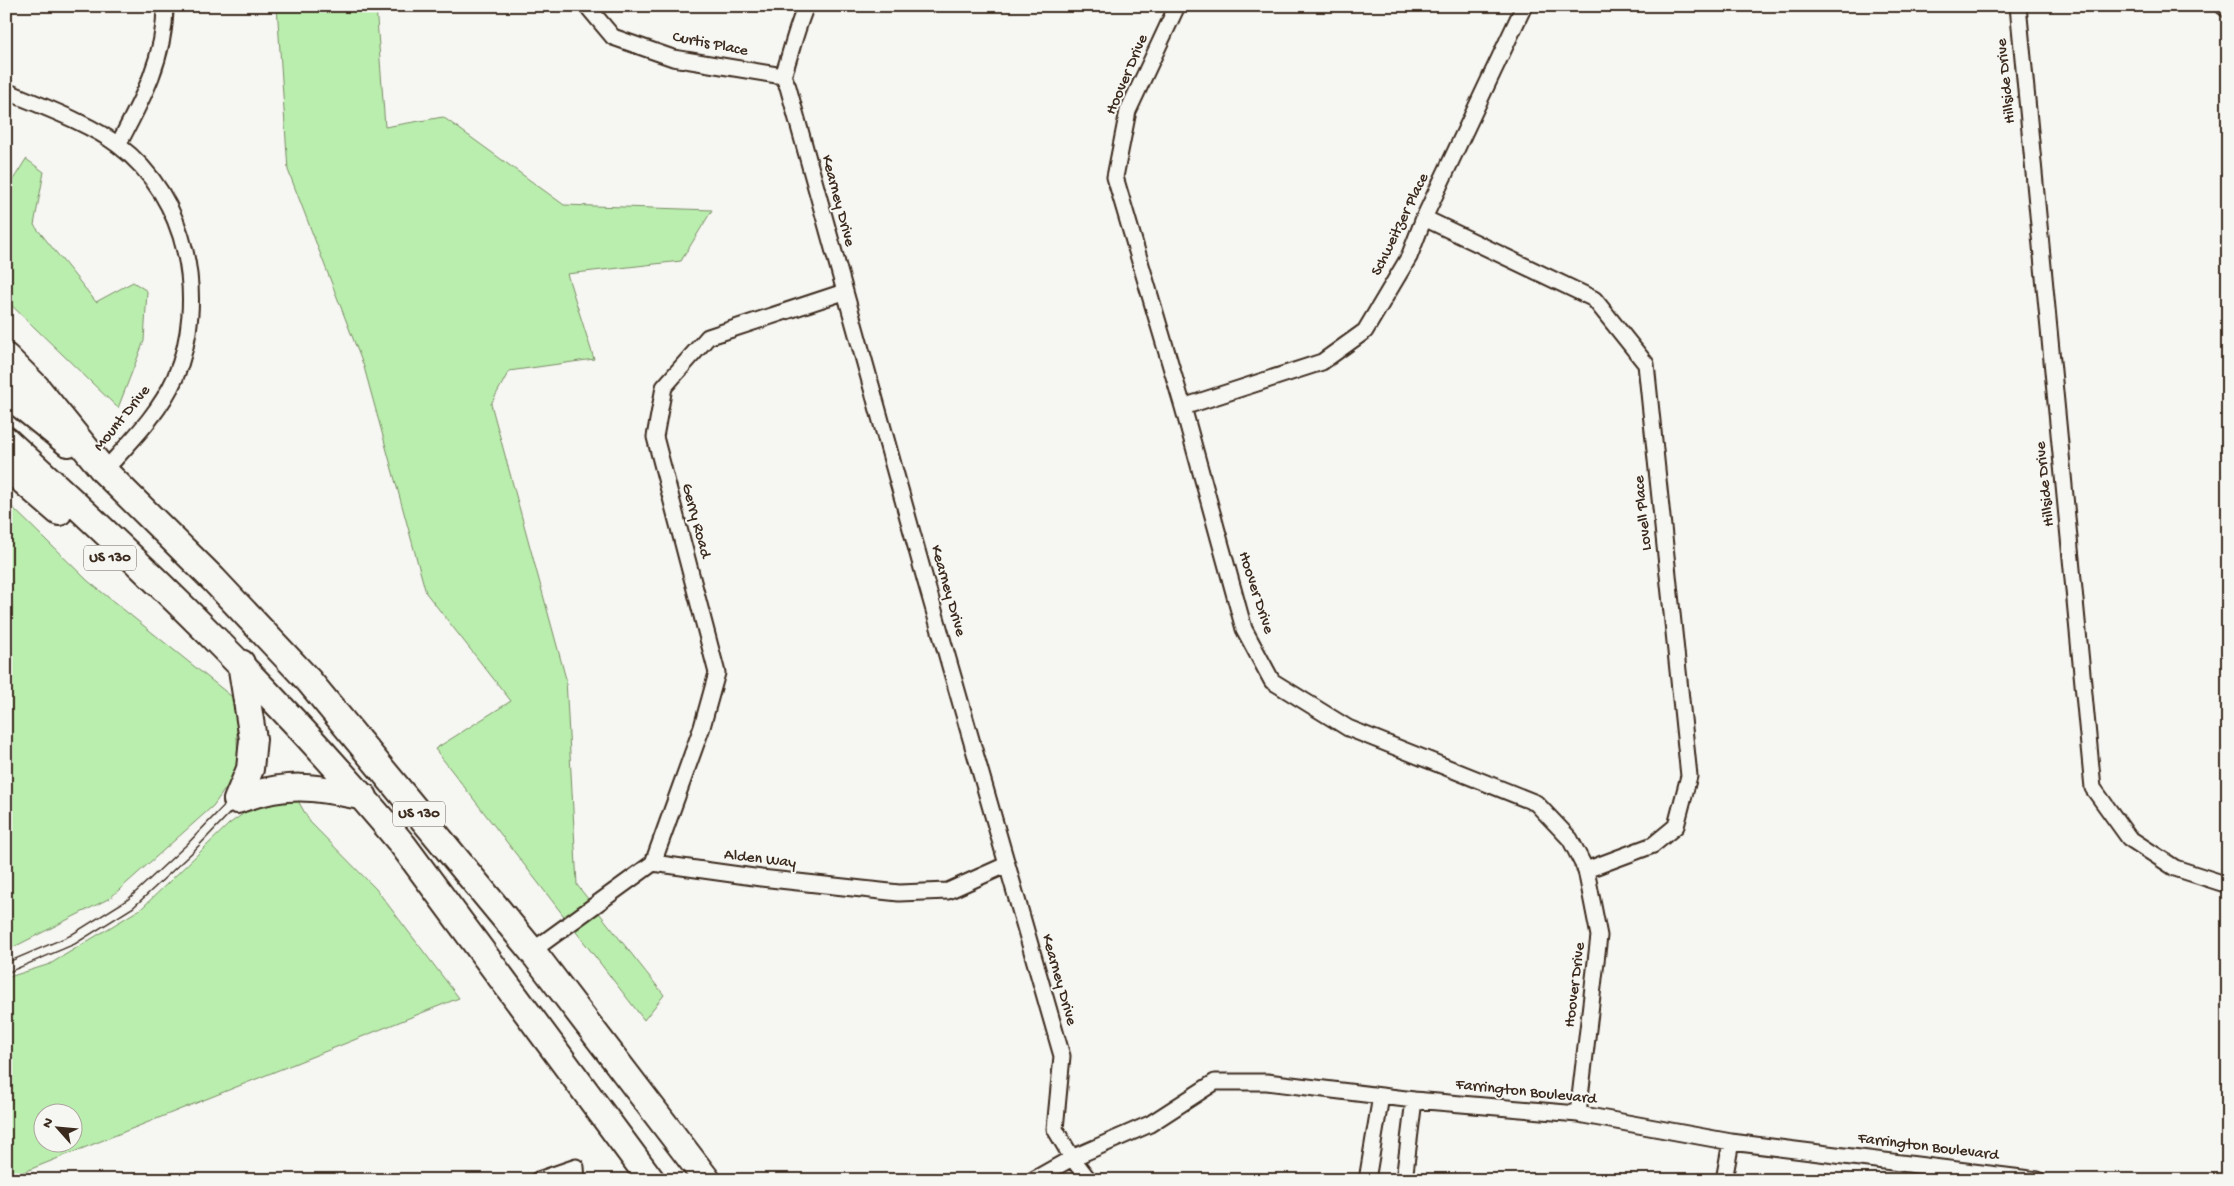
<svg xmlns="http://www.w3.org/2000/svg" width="2234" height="1186" font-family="'Gochi Hand',sans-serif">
	<rect width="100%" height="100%" fill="#f6f6f2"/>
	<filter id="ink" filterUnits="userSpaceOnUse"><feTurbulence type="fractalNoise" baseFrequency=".02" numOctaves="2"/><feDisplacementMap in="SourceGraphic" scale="10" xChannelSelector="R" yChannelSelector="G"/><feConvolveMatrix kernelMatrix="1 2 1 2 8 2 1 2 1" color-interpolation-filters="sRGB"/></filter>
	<g filter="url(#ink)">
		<path fill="#baeeae" stroke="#7a8c66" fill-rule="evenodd" d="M277,6H376L385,127L443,117L564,205L712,210L681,261L567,274L594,359L509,371L491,404L566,679L577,885L664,995L644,1020L435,749L511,701L426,593L364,367L288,170Z
			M26,159L44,172L34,225L96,302L133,282L147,291L144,341L118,408L6,300V191Z
			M6,501L88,581L236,700L238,771L213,806L110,898L6,951Z
			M297,799L310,822L376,889L459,998L6,1179V978L50,964L142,908L229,824L258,803ZM42,1114H72V1144H42Z"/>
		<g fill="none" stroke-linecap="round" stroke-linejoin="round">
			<g stroke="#3b2a1e" stroke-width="11">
				<path id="service" d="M6,968L72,940L131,903L190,848L234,802"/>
			</g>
			<g stroke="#3b2a1e" stroke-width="19">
				<path id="minor" d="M587,6L613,37L673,58L783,76
					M806,6C796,29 791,53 783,76L788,87L925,579L1062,1056L1055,1129L1072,1158L1089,1180
					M1177,6L1128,111L1115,177L1183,407L1244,629L1272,681L1348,728L1536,803L1570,839L1586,870L1599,936L1578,1114
					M2018,6L2093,788L2129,838L2175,868L2228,885
					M2223,6L2228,10
					M6,91C41,106 89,123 118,145C188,197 208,300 175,378C159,414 130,442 104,471
					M118,145C142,100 165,58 165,6
					M1424,218L1594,299L1646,364L1689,776L1676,826L1653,845L1586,870
					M1183,407L1322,362L1365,331L1409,257L1424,218L1524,6
					M653,863L702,727L717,673L655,437L664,387L708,337L844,292
					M532,951L653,863L761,878L899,893L948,891L1006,865
					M538,1180L576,1167L577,1180
					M1033,1180L1072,1158L1150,1124L1215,1082H1267L1414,1100L1578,1114L1731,1142L2038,1180
					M1367,1180L1381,1096
					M1404,1180L1414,1100
					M1724,1180L1731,1142"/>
			</g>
			<g stroke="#3b2a1e" stroke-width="30">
				<path id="trunk" d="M6,357L36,387L104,471L213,579L309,681L532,951L707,1180
					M6,393L68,443
					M6,440C147,569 281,698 403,845L651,1180
					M6,466L59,512
					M237,800L250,769L253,739L241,663
					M237,800C287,782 313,786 364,797"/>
			</g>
			<use href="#service" stroke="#f6f6f2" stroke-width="8"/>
			<use href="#minor" stroke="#f6f6f2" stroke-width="15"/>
			<use href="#trunk" stroke="#f6f6f2" stroke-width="26"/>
		</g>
	</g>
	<g text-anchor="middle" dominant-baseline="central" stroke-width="4" stroke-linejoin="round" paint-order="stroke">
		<g fill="#f6f6f2" stroke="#73675e" stroke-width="1">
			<rect x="84" y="545.5" width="52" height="25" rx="4"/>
			<rect x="393" y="801.5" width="52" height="25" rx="4"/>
		</g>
		<g font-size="15" font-weight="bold" fill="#3b2a1e">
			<text x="110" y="558">US 130</text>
			<text x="419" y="814">US 130</text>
		</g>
		<g font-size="16" fill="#3b2a1e" stroke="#f6f6f2">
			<text transform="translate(710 45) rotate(11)">Curtis Place</text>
			<text transform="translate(1128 75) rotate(-67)">Hoover Drive</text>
			<text transform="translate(2007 81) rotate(-96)">Hillside Drive</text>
			<text transform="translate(837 201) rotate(75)">Kearney Drive</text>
			<text transform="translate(1401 225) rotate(-64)">Schweitzer Place</text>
			<text transform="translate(123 419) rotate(-51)">Mount Drive</text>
			<text transform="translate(2046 484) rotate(-96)">Hillside Drive</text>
			<text transform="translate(1644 513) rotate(-96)">Lovell Place</text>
			<text transform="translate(695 521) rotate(75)">Gerry Road</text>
			<text transform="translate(947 591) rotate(74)">Kearney Drive</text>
			<text transform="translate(1255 593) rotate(72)">Hoover Drive</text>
			<text transform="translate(760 860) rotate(7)">Alden Way</text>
			<text transform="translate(1058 980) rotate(74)">Kearney Drive</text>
			<text transform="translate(1576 985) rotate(-83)">Hoover Drive</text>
			<text transform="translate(1526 1093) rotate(6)">Farrington Boulevard</text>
			<text transform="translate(1928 1148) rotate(7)">Farrington Boulevard</text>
		</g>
	</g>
	<rect width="2234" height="1186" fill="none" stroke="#f6f6f2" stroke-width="25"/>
	<rect x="12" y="12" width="2209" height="1161" fill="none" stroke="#3b2a1e" stroke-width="2" filter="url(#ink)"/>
	<g transform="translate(58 1128) rotate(297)"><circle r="24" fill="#f6f6f2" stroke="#aba49d"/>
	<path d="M0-4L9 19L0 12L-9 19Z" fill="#3b2a1e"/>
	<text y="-8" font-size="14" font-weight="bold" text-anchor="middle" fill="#3b2a1e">N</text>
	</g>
</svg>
